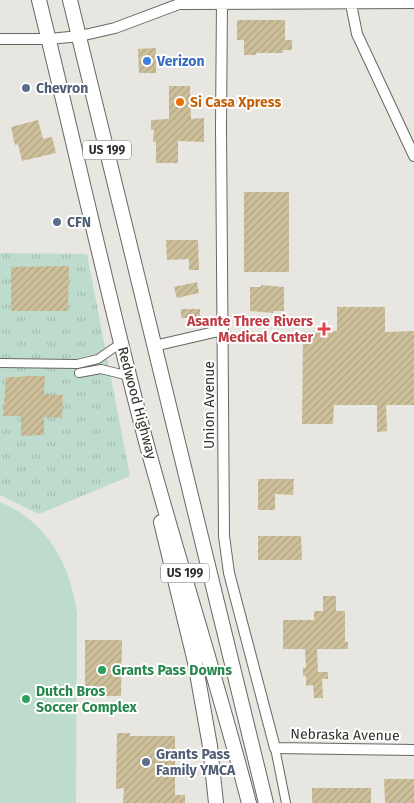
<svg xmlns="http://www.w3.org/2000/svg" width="414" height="803" font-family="'Fira Sans',sans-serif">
	<defs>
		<pattern id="park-tufts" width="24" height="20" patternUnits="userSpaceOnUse" patternTransform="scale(1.25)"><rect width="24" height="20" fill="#bedccd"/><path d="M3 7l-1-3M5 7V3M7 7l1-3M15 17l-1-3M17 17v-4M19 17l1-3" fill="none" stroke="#a4bdb0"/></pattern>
		<pattern id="building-hatch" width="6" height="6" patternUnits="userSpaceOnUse" patternTransform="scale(1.25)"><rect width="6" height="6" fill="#cdbf99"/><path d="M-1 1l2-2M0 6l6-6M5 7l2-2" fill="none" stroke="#b0a484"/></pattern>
	</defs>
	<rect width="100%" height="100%" fill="#e8e6e1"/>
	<path fill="#bedccd" d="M0,502C47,521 71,566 77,614L76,803H0Z"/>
	<path fill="url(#park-tufts)" d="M0,253L87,254L130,476L39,514L0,495Z"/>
	<path fill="url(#building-hatch)" d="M237,20H285V40H292V50H283V53H256V55H244V40H237Z
		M156,48V73H139L138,49Z
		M169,86H190L191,119L204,118V142L178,141V163H156V142H153L154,130H151V120L169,119Z
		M38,120L43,139L52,137L56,153L22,161L18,144L15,145L11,127Z
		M244,192H289V272H244Z
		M166,240H198L199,270H189V259L167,260Z
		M69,266L68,311H11V267Z
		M197,282L199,293L177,298L174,287Z
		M261,285L284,287V311H273V313L250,311V287H261Z
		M337,307H385V332L414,331V405H386L387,431L377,432V405H334L333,424H302L303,332L337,331Z
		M181,309H200V318H181Z
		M22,376H45L44,394L63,395L62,418L44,417V435L21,436V416H3L6,377H22Z
		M258,479H294L293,495L275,494V510H258Z
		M258,536H301L302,560H258Z
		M323,596H336V611H345V642H348V649H317L318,672H328V679H322L323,698H314L313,685L306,686V676H303V668H306L305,649H283V620H314V611H323Z
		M85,640H122L121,696H85Z
		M117,733H130V736H175V795H185V803H123L124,788L116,789Z
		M384,779H414V803H385Z
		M312,788H371V803H312Z"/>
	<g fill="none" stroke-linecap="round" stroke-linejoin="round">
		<g stroke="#696762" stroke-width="10">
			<path id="street" d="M0,363L77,364L98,359L121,343
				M79,373L101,369L129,376
				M275,748L286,803"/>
		</g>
		<g stroke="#696762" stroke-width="12">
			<path id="secondary" d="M222,0L221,128L224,536L229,573L275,748L414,750
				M351,4L357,34L414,156
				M0,39H49L80,36L115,28L179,4L414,3
				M154,346L223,330"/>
		</g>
		<g stroke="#696762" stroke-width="16">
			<path id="highway" d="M39,0C75,146 107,293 145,438C178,560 217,680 249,803
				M70,0L266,803
				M161,522L195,662L210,746L216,803"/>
		</g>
		<use href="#street" stroke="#fff" stroke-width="8"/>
		<use href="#secondary" stroke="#fff" stroke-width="10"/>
		<use href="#highway" stroke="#fff" stroke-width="14"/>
	</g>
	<circle fill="#3f7fe0" stroke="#fff" stroke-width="2" cx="147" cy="61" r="5"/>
	<g fill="#5c6f8a" stroke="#fff" stroke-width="2">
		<circle cx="26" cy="88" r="5"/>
		<circle cx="57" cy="222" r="5"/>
		<circle cx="146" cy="762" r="5"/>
	</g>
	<circle fill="#e8710a" stroke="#fff" stroke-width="2" cx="180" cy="102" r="5"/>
	<path fill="#e0444e" stroke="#fff" stroke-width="2" d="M321.5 321.5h5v5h5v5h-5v5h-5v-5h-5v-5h5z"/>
	<g fill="#2e9e5b" stroke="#fff" stroke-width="2">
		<circle cx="102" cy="670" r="5"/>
		<circle cx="26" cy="699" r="5"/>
	</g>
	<g text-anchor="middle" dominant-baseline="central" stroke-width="4" stroke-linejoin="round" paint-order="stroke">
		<g fill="#fff" stroke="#6d6d6b" stroke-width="1">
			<rect x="83" y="140.5" width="48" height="19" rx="4"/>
			<rect x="161" y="563.5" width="48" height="19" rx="4"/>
		</g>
		<g font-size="12" font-weight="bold" fill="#2e2e2c">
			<text x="107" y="150">US 199</text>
			<text x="185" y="573">US 199</text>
		</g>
		<g font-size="14" font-weight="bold" fill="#366cbe" stroke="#fff" text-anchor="start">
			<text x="157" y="61">Verizon</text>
		</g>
		<g font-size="14" font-weight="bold" fill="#4e5e75" stroke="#fff" text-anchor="start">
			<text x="36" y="88">Chevron</text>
			<text x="67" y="222">CFN</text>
			<text x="156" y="754">Grants Pass<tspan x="156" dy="16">Family YMCA</tspan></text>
		</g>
		<g font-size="14" font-weight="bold" fill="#c56008" stroke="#fff" text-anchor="start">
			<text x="190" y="102">Si Casa Xpress</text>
		</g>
		<g font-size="14" font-weight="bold" fill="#be3a42" stroke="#fff" text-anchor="end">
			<text x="313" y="321">Asante Three Rivers<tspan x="313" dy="16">Medical Center</tspan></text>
		</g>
		<g font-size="14" fill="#2e2e2c" stroke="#fff">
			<text transform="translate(137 403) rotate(75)">Redwood Highway</text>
			<text transform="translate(209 405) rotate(-90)">Union Avenue</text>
			<text transform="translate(345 735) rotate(1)">Nebraska Avenue</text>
		</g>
		<g font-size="14" font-weight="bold" fill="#27864d" stroke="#fff" text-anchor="start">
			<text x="112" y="670">Grants Pass Downs</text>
			<text x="36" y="691">Dutch Bros<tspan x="36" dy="16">Soccer Complex</tspan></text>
		</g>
	</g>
</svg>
